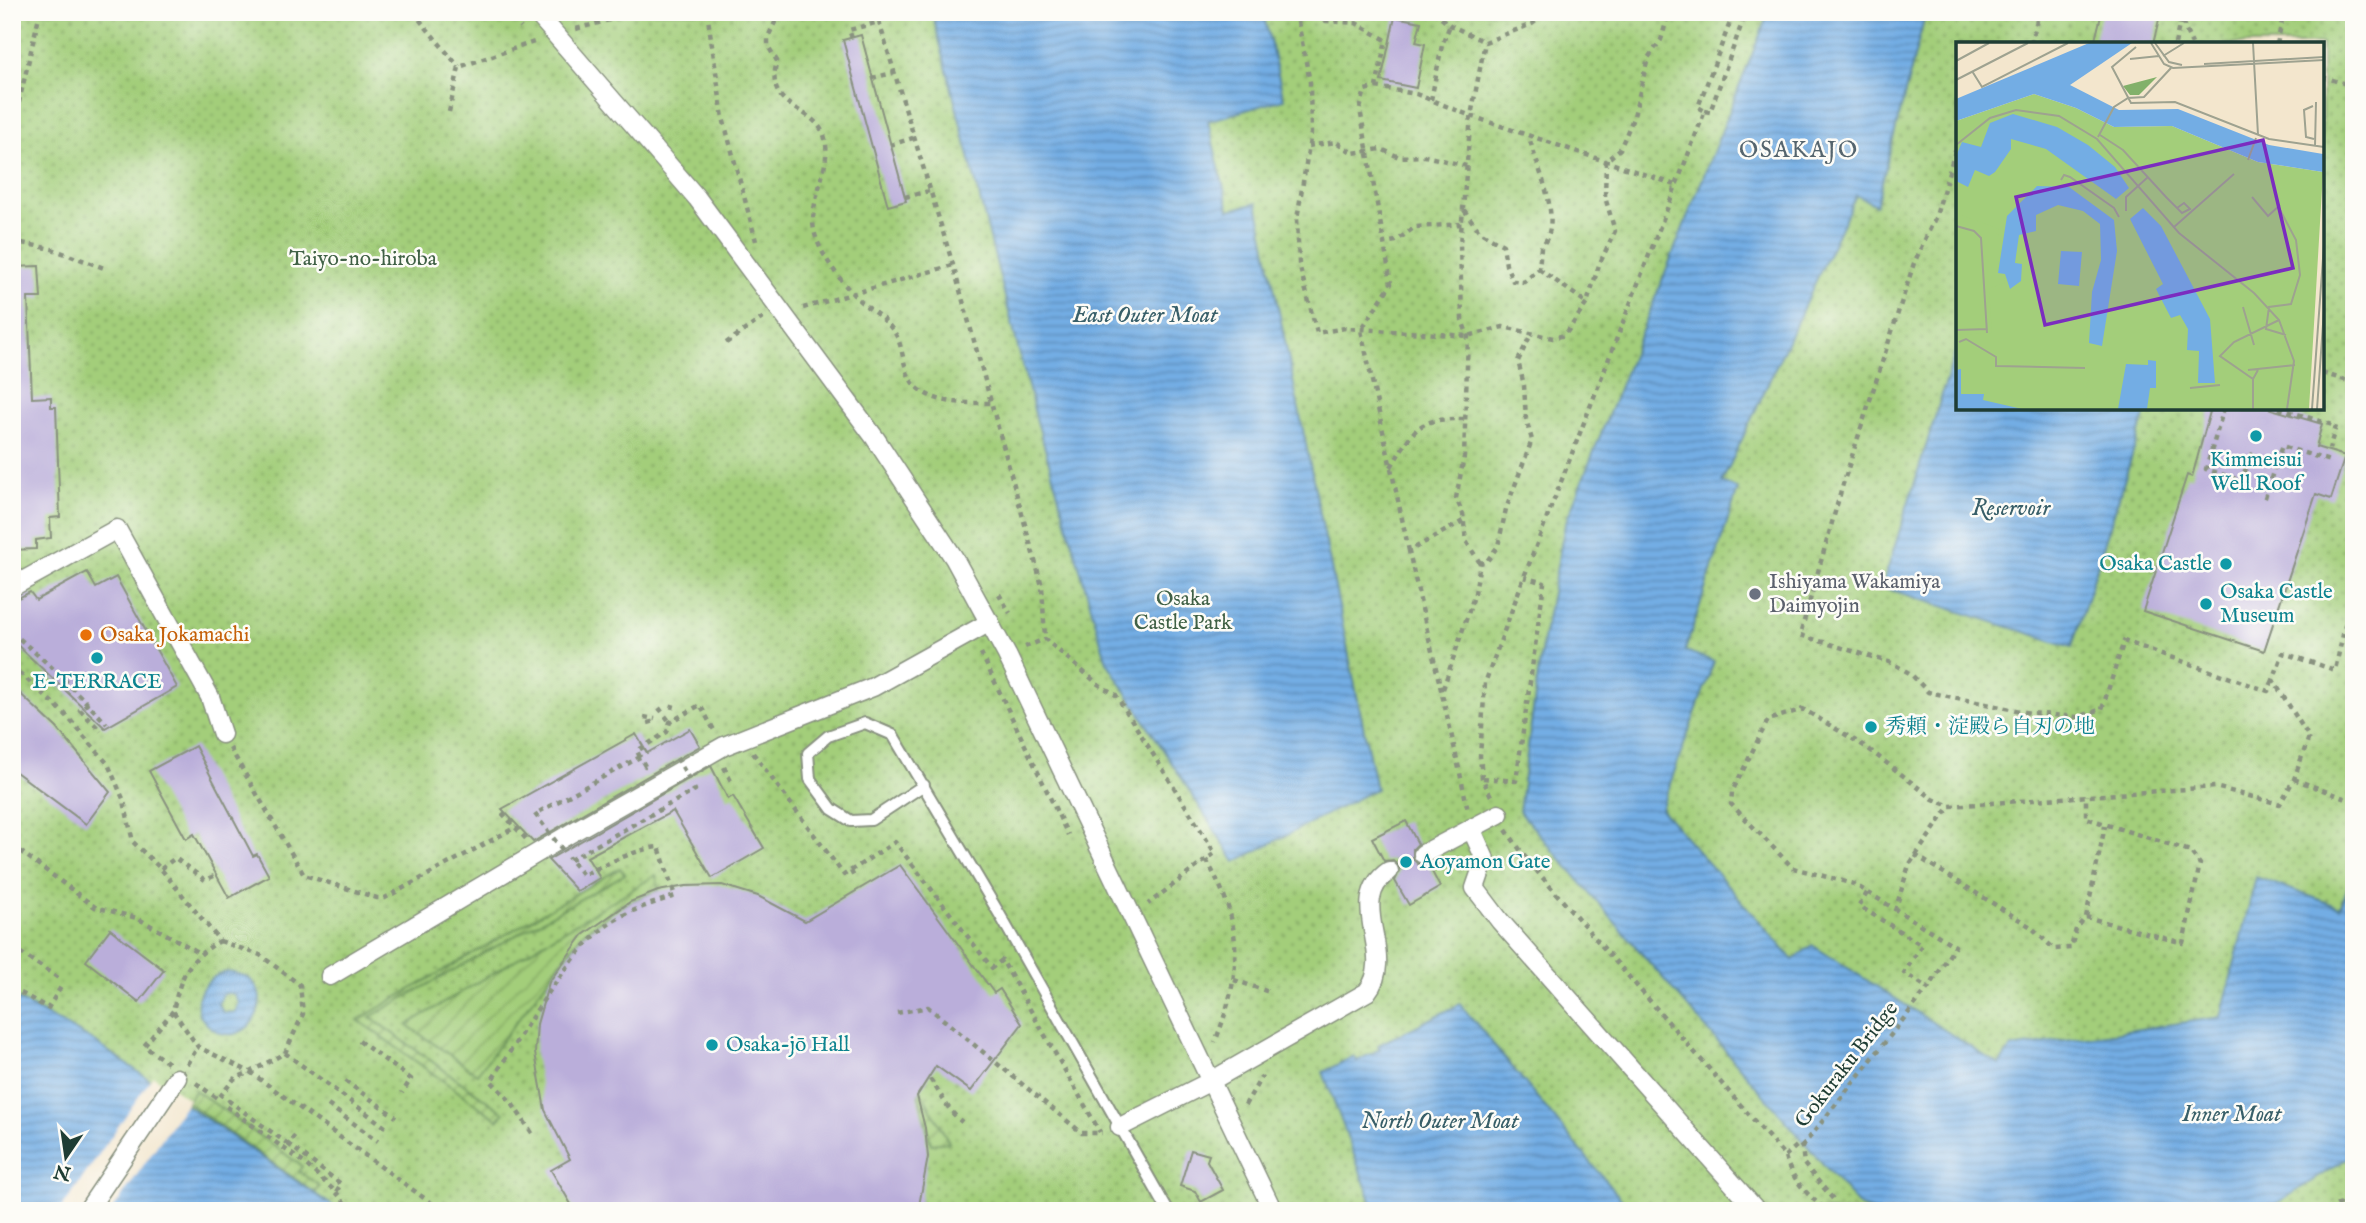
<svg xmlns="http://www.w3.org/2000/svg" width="2366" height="1223" font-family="'IM FELL English','Noto Serif JP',serif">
	<defs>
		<pattern id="park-dots" width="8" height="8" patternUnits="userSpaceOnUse" patternTransform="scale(1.75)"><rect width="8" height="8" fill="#a3ce7a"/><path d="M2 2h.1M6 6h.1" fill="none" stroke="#84a865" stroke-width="1.8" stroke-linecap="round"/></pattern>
		<pattern id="garden-furrows" width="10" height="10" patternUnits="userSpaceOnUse" patternTransform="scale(1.75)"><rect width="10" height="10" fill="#a3ce7a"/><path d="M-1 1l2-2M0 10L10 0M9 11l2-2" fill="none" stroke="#84a865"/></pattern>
		<pattern id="water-rules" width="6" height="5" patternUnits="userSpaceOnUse" patternTransform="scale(1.75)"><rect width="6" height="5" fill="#73ade4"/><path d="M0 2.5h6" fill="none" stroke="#5e8eba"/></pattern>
	</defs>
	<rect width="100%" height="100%" fill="#fdfcf7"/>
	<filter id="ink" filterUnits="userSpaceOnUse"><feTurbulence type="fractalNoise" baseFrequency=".0143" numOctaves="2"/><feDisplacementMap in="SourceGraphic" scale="14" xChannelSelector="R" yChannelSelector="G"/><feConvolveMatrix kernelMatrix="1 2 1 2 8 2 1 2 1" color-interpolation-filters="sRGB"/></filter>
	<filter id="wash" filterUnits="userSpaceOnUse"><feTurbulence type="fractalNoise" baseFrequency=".00686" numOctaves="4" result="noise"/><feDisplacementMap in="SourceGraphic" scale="28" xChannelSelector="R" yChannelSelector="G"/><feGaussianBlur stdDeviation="1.57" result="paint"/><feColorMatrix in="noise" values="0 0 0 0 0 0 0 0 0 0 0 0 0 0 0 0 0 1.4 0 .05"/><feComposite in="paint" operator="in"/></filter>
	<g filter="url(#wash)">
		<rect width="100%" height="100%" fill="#f3e6cd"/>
		<path fill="url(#park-dots)" stroke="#618657" stroke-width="2" fill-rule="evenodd" d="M12,12H2354V1211H340L92,1040L12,996ZM1958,44H2322V408H1958Z"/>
		<path fill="url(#garden-furrows)" stroke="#618657" stroke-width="2" d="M620,868L625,874L370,1017L504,1113L498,1120L358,1020Z
			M656,875L659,890L618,907L583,933L477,1074L407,1025Z
			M904,1061L949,1142L931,1144L920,1099Z
			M195,1090L302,1166L299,1172L320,1186L315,1193L187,1102Z"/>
		<path fill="url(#water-rules)" stroke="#49758c" stroke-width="2" fill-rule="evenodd" d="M932,12H1263L1284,99L1208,121L1229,210L1257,203L1376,789L1235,862L1107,662L1036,418Z
			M1769,12H1926L1876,205L1856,195L1722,482L1738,489L1685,651L1714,661L1661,809L1793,960L1812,945L1999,1065L2011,1048L2221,1017L2256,877L2340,907L2354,871V1154L2265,1211H1873L1860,1207L1519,811L1542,645L1565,524Z
			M1958,343V408H2147L2072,647L1882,587Z
			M225,972C291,974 250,1063 208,1025C186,1006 202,979 225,972ZM228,993L234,994L239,1003L235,1012L224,1013L218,1004L223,994Z
			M12,996L92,1040L340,1211H13Z
			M1460,1004L1631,1211H1375L1323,1072L1354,1056L1357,1061L1380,1049L1378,1045Z"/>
		<path fill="#f3e6cd" d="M153,1076L189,1099L112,1211H60Z"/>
		<g id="blocks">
			<path fill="#baaeda" d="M2102,12H2161L2153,44H2094Z
				M1395,17L1421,22L1416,42L1425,44L1416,88L1381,81Z
				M861,35L906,201L888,206L843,40Z
				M39,266L41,298H28L32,398L51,397V407H56L60,517L50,518L51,538L36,540V549L12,550V267Z
				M2211,408H2268L2322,424L2316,447L2345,456L2331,499L2316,494L2264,651L2143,611L2187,475L2192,477Z
				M87,572L96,588L116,577L177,687L105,728L12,640V601L30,592L36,600Z
				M12,686L57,728L110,792L86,824L12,769Z
				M690,729L700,746L533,842L502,809L636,734L647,753Z
				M195,746L253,856L257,854L269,876L229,898L194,834L186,839L149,771Z
				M711,766L728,799L733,796L764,848L712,878L673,811L587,857L600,878L577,891L548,860Z
				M1406,821L1418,844L1413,849V859L1418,864H1428L1440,887L1409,905L1395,881L1400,867L1393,860L1384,861L1372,838Z
				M900,865L994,993L1000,989L1022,1024L971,1091L936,1066L917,1096L925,1128L928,1157L918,1211H575L551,1170L570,1159L545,1110L535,1053L537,1024L549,982L583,935L630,902L658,891L686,886L722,885L758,896L805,921Z
				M110,929L164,970L139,1002L86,961Z
				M1191,1150L1209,1155L1207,1161L1223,1190L1201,1202L1195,1191L1180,1186Z"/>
		</g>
	</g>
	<g filter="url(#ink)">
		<use href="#blocks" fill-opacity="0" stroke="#899280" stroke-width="2"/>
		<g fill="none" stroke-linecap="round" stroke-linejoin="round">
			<g stroke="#899280" stroke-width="14">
				<path id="service" d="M924,785L871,820L851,821L832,809L810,779L808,753L828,736L865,723L893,735L1000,915L1168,1211"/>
			</g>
			<g stroke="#899280" stroke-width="21">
				<path id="pedestrian" d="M536,12L697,198L875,438L954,558L1007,655L1273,1211
					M12,587L117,529L210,697L222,734
					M1471,828L1485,859L1475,888L1500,921L1757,1211
					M1423,854L1499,814
					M330,976L571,833L724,746L873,687L990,622
					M1120,1127L1211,1081L1367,992C1398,954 1344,902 1389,871
					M87,1211L177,1078"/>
			</g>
			<path stroke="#899280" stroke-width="4.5" stroke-dasharray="5 5" stroke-linecap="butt" d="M413,12L459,67
				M507,12L521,28
				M707,12L723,118L756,241
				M780,12L768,37V46L777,61C763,111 812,104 824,135C834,165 808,200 814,230C818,251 838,277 852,293C864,307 882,315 892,329C907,347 899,374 920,390C940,405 968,403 992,403
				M876,12L953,265L1042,586L1045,639
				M1296,12L1310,82L1311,133L1297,219L1299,264L1317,333L1345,328L1468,336L1503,327L1553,338L1565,335L1587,303L1599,265L1615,231L1605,197L1606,161L1620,149L1634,116L1648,58L1661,40L1669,12
				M1319,12L1326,21L1356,23L1386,40L1376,87L1365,90L1360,109L1384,243
				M1433,12L1450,25L1485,42L1532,24L1549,12
				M2183,12L2184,27L2192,44
				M576,29L639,12
				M852,38L849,30L879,22
				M2031,44L2039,12
				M2175,44L2181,17
				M2277,44L2284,12
				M2322,77L2354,86
				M872,78L893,73
				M1376,87L1416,94L1471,116L1676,185
				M1431,100L1442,45L1450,25
				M1705,111L1710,112L1746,12
				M449,112L459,67L537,41
				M12,132L40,12
				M1958,141L1936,216L1914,263L1843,484L1800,635L1892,663L1911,674L1928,692L2030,713L2078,717L2102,709L2124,641L2268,691L2273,680
				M890,145L913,138
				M1308,146L1336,142L1353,153L1381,149L1399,157L1425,156L1467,166
				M905,197L929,191
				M1464,210L1480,232L1503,245L1506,265L1513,281L1524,282L1539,269L1541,247C1566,221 1535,165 1529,136
				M12,241L52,249L107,269
				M1539,269L1587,303
				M803,308L953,265
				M726,343L764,317
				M2322,373L2354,383
				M2224,408L2206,469L2242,481L2250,454L2276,462L2264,501
				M2279,408L2336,426L2329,449
				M2276,462L2282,446L2330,461
				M1391,467C1415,428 1416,418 1464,419
				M1463,521L1409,551C1428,638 1450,723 1468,811
				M1409,551L1361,330L1391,284L1384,243L1396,241L1415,227L1462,224
				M1480,563L1466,541L1463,514L1456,498L1464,457L1468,336L1462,320L1460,243L1471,116L1485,42
				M999,594L1010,613
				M12,632L58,673L107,724
				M1025,647L1045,639L1098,684L1116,695L1215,853L1148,904
				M981,653L1068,835
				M12,666L65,714L108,764L124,801L133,842L161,869L220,941
				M1443,689L1475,593L1480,563L1487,561L1498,546L1506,509L1532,440L1526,419L1524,385L1518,361L1531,334
				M88,703L80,710L101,731
				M659,708L670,722
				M672,709L674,701
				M644,717L655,719
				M648,723L655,721
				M230,748L304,875L377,898H385L516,827
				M753,753L844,875L895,842L992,968L1002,960L1100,1132
				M640,757L637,751L667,732L670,722L700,705L714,730
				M724,767L732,783
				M1483,778L1516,781L1544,583L1524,577
				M2294,779L2354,802
				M1491,796L1482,778L1480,756L1485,683L1524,577L1705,111L1698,107L1734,12
				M502,813L527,840
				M544,826L535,814L640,757L645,766L649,764
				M1506,830L1528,861L1785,1156C1790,1177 1811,1201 1830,1211
				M12,845L95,907L137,918L200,953
				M1915,855L2031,927L2054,949L2071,948L2076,929L2086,917L2183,943L2200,864L2190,851L2086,818V795
				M570,860L695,790L692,785
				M1206,860C1245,924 1242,974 1215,1042
				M161,869L175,858L205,880L214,876
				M851,871L854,877
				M1867,893L1859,906L1922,945L1904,973L1928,988
				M1895,911L1909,865L1950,806L2215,787L2280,804L2294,779L2309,737L2273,680L2283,653L2335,670L2354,586
				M2086,917L2105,826
				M220,941L260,955L300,985L303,1014L285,1053L250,1072L198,1047L173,1011C181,975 187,960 220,941Z
				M12,947L60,979
				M1234,980L1269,992
				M12,988L48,1008L61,987
				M897,1013L928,1007L1082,1133H1102
				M359,1041L411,1079L402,1093
				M285,1053L388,1129
				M168,1063L144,1046L173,1011
				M187,1064L198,1047
				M930,1079C942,1095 947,1110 962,1122
				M345,1081L396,1117
				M196,1083L218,1099L234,1079L250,1072L442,1211
				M328,1105L378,1141
				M1245,1105L1262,1076
				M532,1133L511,1102L491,1081C520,1038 572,945 615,920C633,909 654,903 675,896L659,847C635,849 605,865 583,875L568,857
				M288,1144L341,1184L336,1192L304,1163L226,1106L229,1101L288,1144L297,1132
				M1802,1147L1932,983L1955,946L1854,884L1793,868L1731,804L1732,792L1768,720L1803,709L1866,747L1933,799L1950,806
				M1785,1156L1799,1144L1802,1147L1804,1164L1833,1199L1832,1211
				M336,1192L351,1211
				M1194,1211H1209
				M2328,1211L2354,1194"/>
			<use href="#service" stroke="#fff" stroke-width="10"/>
			<use href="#pedestrian" stroke="#fff" stroke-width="18"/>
			<path stroke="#899280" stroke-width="4.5" stroke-dasharray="5 5" stroke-linecap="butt" d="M677,758L692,784
				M547,830L565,853"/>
		</g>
	</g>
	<g fill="#0f9aa8" stroke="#fdfcf7" stroke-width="2.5">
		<circle cx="2256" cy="436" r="7"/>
		<circle cx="2226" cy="564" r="7"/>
		<circle cx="2206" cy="604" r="7"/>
		<circle cx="97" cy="658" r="7"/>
		<circle cx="1871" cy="727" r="7"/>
		<circle cx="1406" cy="862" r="7"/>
		<circle cx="712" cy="1045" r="7"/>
	</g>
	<circle fill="#6b7280" stroke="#fdfcf7" stroke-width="2.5" cx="1755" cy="594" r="7"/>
	<circle fill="#e8710a" stroke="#fdfcf7" stroke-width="2.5" cx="86" cy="635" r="7"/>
	<g text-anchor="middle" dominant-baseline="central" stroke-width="5" stroke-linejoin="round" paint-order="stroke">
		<g font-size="21" fill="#406146" stroke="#fdfcf7">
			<text x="363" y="259">Taiyo-no-hiroba</text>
			<text x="1183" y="599">Osaka<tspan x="1183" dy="24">Castle Park</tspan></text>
		</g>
		<g font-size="21" fill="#0d838f" stroke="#fdfcf7" text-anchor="start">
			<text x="2256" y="460" text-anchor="middle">Kimmeisui<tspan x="2256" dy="24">Well Roof</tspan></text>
			<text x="2212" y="564" text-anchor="end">Osaka Castle</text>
			<text x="2220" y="592">Osaka Castle<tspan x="2220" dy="24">Museum</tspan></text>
			<text x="97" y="682" text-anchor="middle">E-TERRACE</text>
			<text x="1885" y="727">秀頼・淀殿ら自刃の地</text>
			<text x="1420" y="862">Aoyamon Gate</text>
			<text x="726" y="1045">Osaka-jō Hall</text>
		</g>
		<g font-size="21" fill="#5b616d" stroke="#fdfcf7" text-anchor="start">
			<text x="1769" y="582">Ishiyama Wakamiya<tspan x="1769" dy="24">Daimyojin</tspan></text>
		</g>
		<g font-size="21" fill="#c56008" stroke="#fdfcf7" text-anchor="start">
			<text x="100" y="635">Osaka Jokamachi</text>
		</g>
		<g font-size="21" fill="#1f3d34" stroke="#fdfcf7">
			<text transform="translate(1847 1065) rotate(-52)">Gokuraku Bridge</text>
		</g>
		<g font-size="23" letter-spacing="2" fill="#55656e" stroke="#fdfcf7">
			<text x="1799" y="150">OSAKAJO</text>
		</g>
		<g font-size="23" font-style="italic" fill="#385f69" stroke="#fdfcf7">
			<text x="1145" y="315">East Outer Moat</text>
			<text x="2011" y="508">Reservoir</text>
			<text x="2232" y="1114">Inner Moat</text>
			<text x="1440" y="1121">North Outer Moat</text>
		</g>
	</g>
	<g transform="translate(1956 42)">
		<rect width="368" height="368" fill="#f3e6cd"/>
		<path d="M201,35L183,53H174L167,44Z" fill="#82b16a"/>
		<path d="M78,52L120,66L158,85L216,84L302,120L367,130L353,367H0V79Z" fill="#a3ce7a"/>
		<path d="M0,171L43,187L40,192L47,195L41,231L48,233L49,241L33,246L36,291L0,293Z" fill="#a3ce7a"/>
		<path d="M133,1H176L114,43L163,68L222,67L313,103L367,112V130L302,120L216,84L158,85L120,66L78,52L0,79V57ZM57,72L101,85L132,103L159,125L173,146L160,157L90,107L55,97V107L39,130L33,134L19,128L12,145L0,139V114L6,100L25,105L34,81ZM81,144L113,145L158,178L161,209L146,304L133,301L136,250L145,218L144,182L127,169L102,163L80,173V189L63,193L59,221L66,222L65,239L54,247L49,232L42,231L51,174ZM187,166L205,184L254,277L259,341H242L243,309L231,308L232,287L224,273L215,276L200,247L207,242L174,177ZM105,209L126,210L123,244L102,242ZM192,318L200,319V346H194L191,367H162L170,322L192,323ZM5,327V352H28L27,358L66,367H0V328Z" fill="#73ade4"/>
		<path fill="none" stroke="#9ea290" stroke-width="2" d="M195,1L208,22L217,26L368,18M199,1L213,20L226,23M297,1L302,93M180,5L156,25L175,61L219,60L313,97L368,105M207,14L228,1M174,17L203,14M0,19L33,1M248,22L368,15M16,29L26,45L112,1M0,38L72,1M357,64L348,68L350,95L358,97M144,93L167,108L210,155L226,171L234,167L228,161L221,166M142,95L158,65L172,56L188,55L215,26M0,103L34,76L60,68L103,74L141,97L223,191L298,251L323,278L338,319L331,367M359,104L360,60M292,118L300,96M105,138L108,133L114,135L158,166L163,175M296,155L312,174L324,163M322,164L340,198L344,233L335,262L313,265L310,287L330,293M170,169V155L192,135M0,184L18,189L25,196L31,291M218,185L278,132M287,265L298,303M0,288L31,287M3,300L10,297L40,315V324L129,326M292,328L339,323M297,337L264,314L278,300L323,278M234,346L264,343M297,367V337L302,328M356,367L368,203M361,367L368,268"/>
		<path fill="#7b2cbf" fill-opacity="0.15" stroke="#7b2cbf" stroke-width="3.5" d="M307,98L337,226L89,283L60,155Z"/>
		<rect width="368" height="368" fill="none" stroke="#1f3d34" stroke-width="3.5"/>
	</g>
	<rect width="2366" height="1223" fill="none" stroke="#fdfcf7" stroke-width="42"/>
	<g transform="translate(66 1157) rotate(193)" stroke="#fdfcf7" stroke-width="5" paint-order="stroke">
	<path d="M0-5L12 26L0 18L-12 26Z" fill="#1f3d34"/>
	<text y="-10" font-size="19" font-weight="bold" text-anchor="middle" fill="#1f3d34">N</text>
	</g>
</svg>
